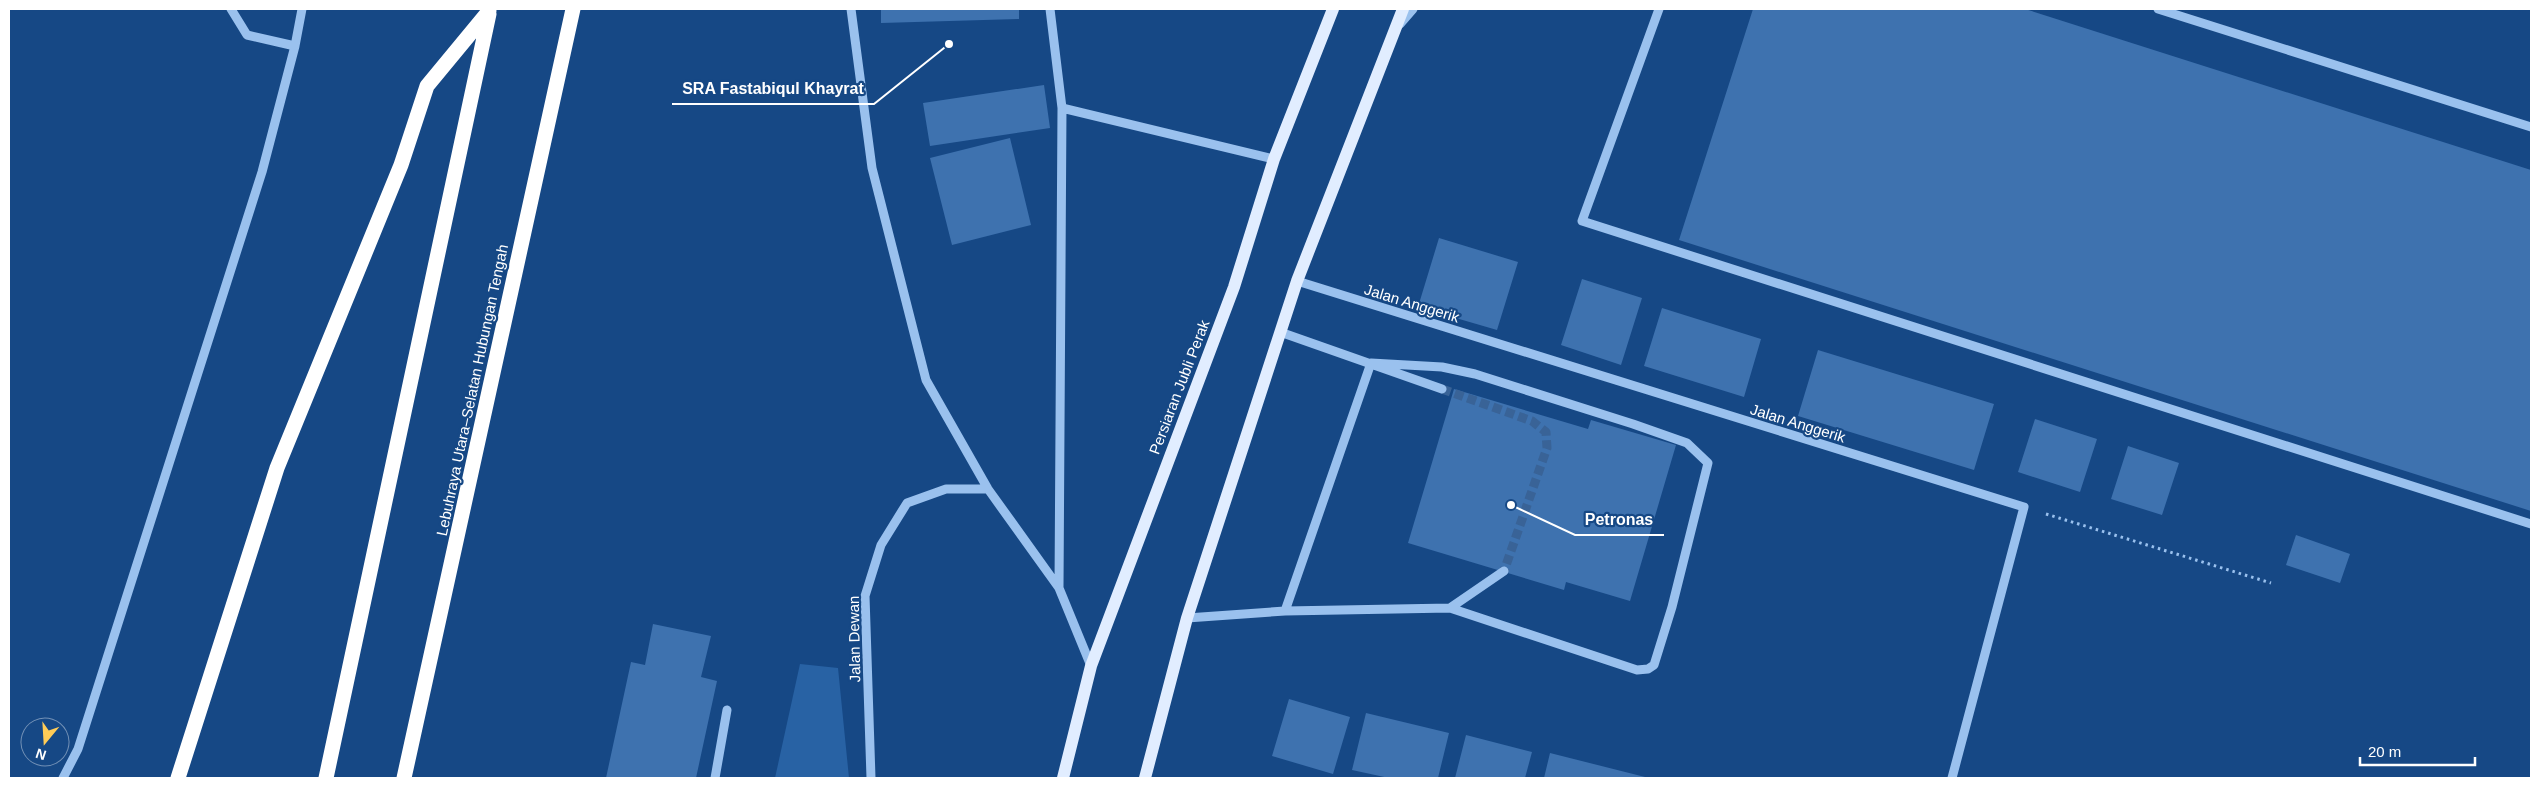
<svg xmlns="http://www.w3.org/2000/svg" width="2540" height="787" font-family="Helvetica,sans-serif">
	<rect width="100%" height="100%" fill="#164885"/>
	<path fill="#2862a4" d="M800,664L838,668L849,778H775Z"/>
	<path fill="#3e72af" d="M881,9H1019V19L881,23Z
		M1753,9H2025L2531,170V511L1679,240Z
		M1044,85L1050,128L930,146L923,103Z
		M1010,138L1031,225L952,245L930,158Z
		M1439,238L1518,262L1497,330L1418,307Z
		M1582,279L1642,298L1621,365L1561,345Z
		M1662,308L1761,339L1744,397L1644,366Z
		M1818,350L1994,404L1974,470L1798,416Z
		M1454,389L1588,429L1591,420L1676,445L1630,601L1566,582L1564,590L1408,543Z
		M2035,419L2097,439L2080,492L2018,472Z
		M2128,446L2179,463L2162,515L2111,499Z
		M2296,535L2350,554L2340,583L2286,565Z
		M653,624L711,636L701,677L717,681L696,778H606L631,662L645,665Z
		M1289,699L1350,717L1333,774L1272,756Z
		M1366,713L1449,733L1438,778H1389L1352,770Z
		M1466,735L1532,752L1525,778H1455Z
		M1550,753L1649,778H1544Z"/>
	<g fill="none" stroke-linecap="round" stroke-linejoin="round">
		<path stroke="#396397" stroke-width="9" stroke-dasharray="9 4.5" stroke-linecap="butt" d="M1442,389L1532,421L1546,432L1547,448L1504,571"/>
		<path stroke="#9ac1ee" stroke-width="3" stroke-dasharray="2.5 4" stroke-linecap="butt" d="M2046,514L2271,583"/>
		<path stroke="#9ac1ee" stroke-width="9" d="M231,9L247,35L295,46
			M851,9L872,168L926,380L988,489L1059,588L1091,666
			M1050,9L1062,108L1059,587
			M1659,9L1582,221L2531,524
			M2158,9L2531,127
			M1400,24L1413,9
			M1062,108L1274,159
			M1297,281L2024,507L1952,778
			M1280,332L1442,389
			M1285,611L1371,363L1442,367L1475,374L1633,424L1687,443L1708,463L1672,607L1654,665L1648,669L1637,670L1450,608
			M1187,618L1285,611L1450,608L1504,571
			M63,778L78,749L262,172L295,46L302,9
			M715,778L727,710
			M871,778L865,596L881,545L907,503L946,489H988"/>
		<path stroke="#e1edff" stroke-width="12" d="M1063,778L1091,666L1234,287L1274,159L1333,9
			M1145,778L1187,618L1297,281L1403,9"/>
		<path stroke="#fff" stroke-width="15" d="M178,778L277,468L401,165L427,86L489,11
			M326,778L489,14
			M404,778L573,9"/>
	</g>
	<g text-anchor="middle" dominant-baseline="central" stroke-width="4.5" stroke-linejoin="round" paint-order="stroke">
		<g font-size="15" fill="#fff" stroke="#164885">
			<text transform="translate(1412 303) rotate(17)">Jalan Anggerik</text>
			<text transform="translate(1179 387) rotate(-69)">Persiaran Jubli Perak</text>
			<text transform="translate(472 390) rotate(-78)">Lebuhraya Utara–Selatan Hubungan Tengah</text>
			<text transform="translate(1798 423) rotate(17)">Jalan Anggerik</text>
			<text transform="translate(854 639) rotate(-91)">Jalan Dewan</text>
		</g>
	</g>
	<path fill="none" stroke="#fff" stroke-width="2" d="M949 44L874 104H672M1511 505L1575 535H1664"/>
	<g fill="#fff" stroke="#164885" stroke-width="2">
		<circle cx="949" cy="44" r="5"/>
		<circle cx="1511" cy="505" r="5"/>
	</g>
	<g font-size="16" text-anchor="middle" font-weight="bold" fill="#fff" stroke="#164885" stroke-width="4.5" stroke-linejoin="round" paint-order="stroke">
		<text x="773" y="94">SRA Fastabiqul Khayrat</text>
		<text x="1619" y="525">Petronas</text>
	</g>
	<rect width="2540" height="787" fill="none" stroke="#ffffff" stroke-width="20"/>
	<g transform="translate(45 742) rotate(198)"><circle r="24" fill="#164885" stroke="#7391b6"/>
	<path d="M0-4L9 19L0 12L-9 19Z" fill="#ffcc57"/>
	<text y="-8" font-size="14" font-weight="bold" text-anchor="middle" fill="#ffffff">N</text>
	</g>
	<path d="M2360 757v8h115v-8" fill="none" stroke="#ffffff" stroke-width="2.5"/>
	<text x="2368" y="757" font-size="15" fill="#ffffff" stroke="#164885" stroke-width="4" paint-order="stroke">20 m</text>
</svg>
